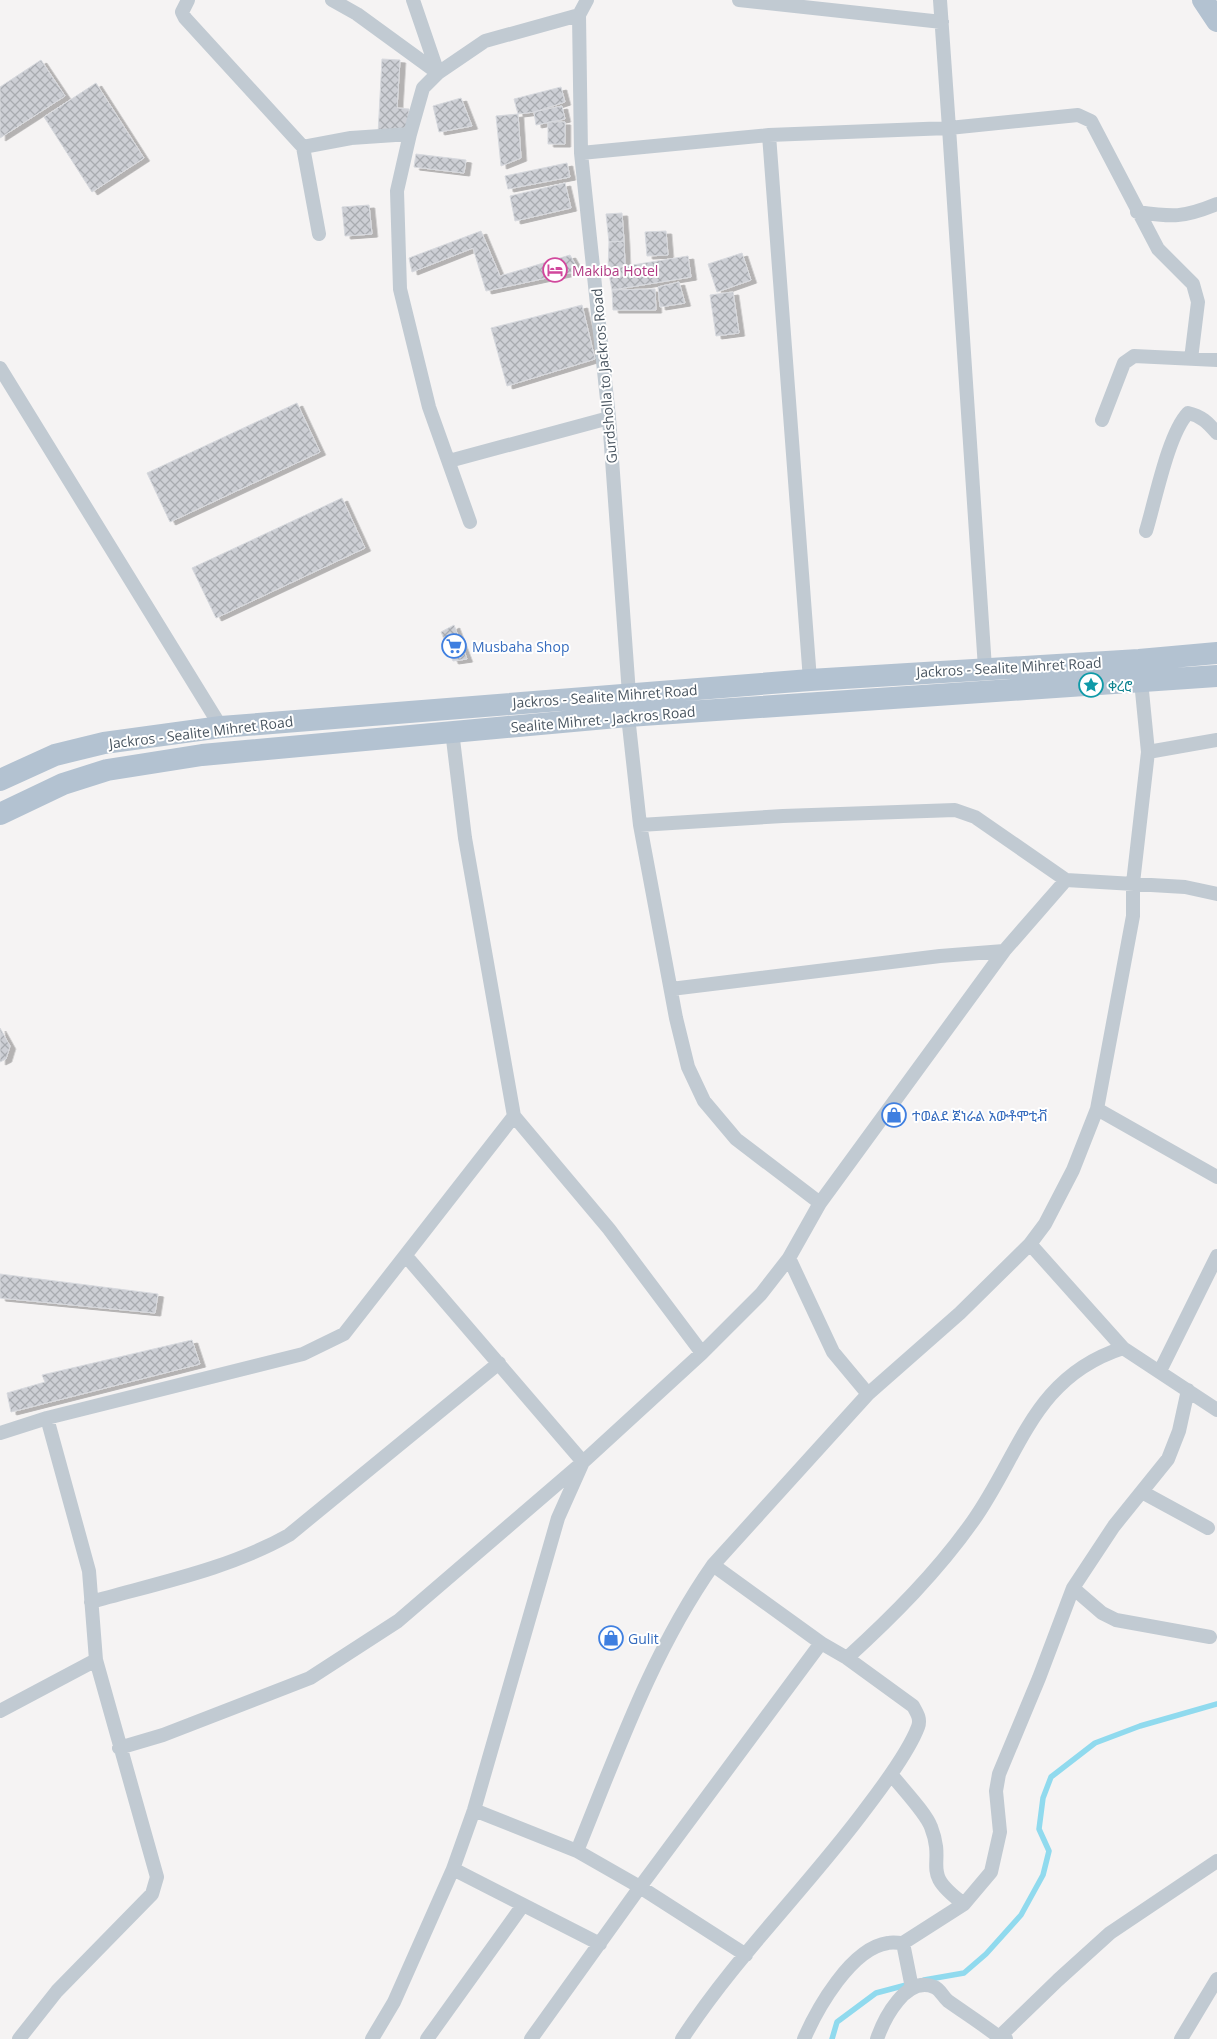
<svg xmlns="http://www.w3.org/2000/svg" width="1217" height="2039" font-family="'Open Sans','Noto Sans Ethiopic',sans-serif">
	<defs>
		<pattern id="building-cross-hatch" width="8" height="8" patternUnits="userSpaceOnUse" patternTransform="scale(1.25)"><rect width="8" height="8" fill="#cdcfd5"/><path d="M0 0l8 8M0 8l8-8" fill="none" stroke="#a8abb0"/></pattern>
		<filter id="shadow"><feDropShadow dx="5.5" dy="3" stdDeviation="0" flood-color="#0004"/></filter>
	</defs>
	<rect width="100%" height="100%" fill="#f5f3f3"/>
	<g fill="none" stroke-linecap="round" stroke-linejoin="round">
		<path stroke="#90daee" stroke-width="5.5" d="M924,1980L964,1973L986,1954L1021,1915L1043,1875L1049,1851L1039,1829L1043,1798L1051,1777L1095,1743L1140,1726L1217,1704
			M832,2039L837,2022L876,1993L910,1984"/>
	</g>
	<path fill="url(#building-cross-hatch)" stroke="#d7d9de" filter="url(#shadow)" d="M382,59L400,60L397,108L409,109L407,135L378,134Z
		M41,60L65,96L0,138V87Z
		M96,83L144,158L92,192L44,117Z
		M561,87L565,102L534,112L518,114L514,99Z
		M461,98L472,126L439,132L433,106Z
		M562,106L565,119L536,125L534,112Z
		M518,114L521,158L501,166L496,116Z
		M548,122H565V144H548Z
		M416,154L466,160L464,173L414,167Z
		M567,163L570,177L508,189L505,176Z
		M565,183L571,208L515,221L510,196Z
		M369,205L372,234L345,236L342,207Z
		M622,213L624,241L609,242L606,214Z
		M481,231L500,276L570,255L579,271L486,291L473,248L412,272L409,258Z
		M666,231L668,255L647,256L645,232Z
		M624,241L625,265L608,269L609,242Z
		M742,253L751,280L717,292L708,264Z
		M688,256L691,277L612,290L608,269Z
		M679,282L685,303L660,307L658,287Z
		M655,289L656,310H613L612,290Z
		M733,292L739,333L716,336L710,295Z
		M582,305L595,359L507,386L491,328Z
		M297,403L320,452L170,522L147,473Z
		M342,498L365,548L216,618L192,568Z
		M454,625L467,659L453,661L441,632Z
		M0,1028L10,1046L6,1059L0,1062Z
		M0,1274L158,1294L155,1313L0,1298Z
		M192,1340L200,1364L11,1412L7,1393L45,1382L42,1375Z"/>
	<g fill="none" stroke-linecap="round" stroke-linejoin="round">
		<path stroke="#c1cad2" stroke-width="14" d="M188,0L182,12L185,18L303,147L319,234
			M332,0L357,14L438,73
			M413,0L438,73
			M587,0L579,15L581,153L609,418L629,694L628,716L640,825L676,1018L688,1067L704,1101L736,1139L820,1203L1004,951L940,956L671,989
			M739,0L942,22
			M769,135L810,680
			M303,147L351,138L410,134
			M581,153L769,135L949,128L940,0
			M1137,212C1173,217 1183,218 1217,204
			M0,368L221,727
			M1102,420L1124,363L1134,356L1217,360
			M449,461L609,418
			M470,522L429,407L400,289L397,191L410,134L423,88L438,73L485,41L579,15
			M1146,531C1155,502 1168,434 1188,413C1202,416 1208,423 1217,433
			M985,668L949,128L1078,115L1091,121L1158,249L1193,284L1198,302L1191,359
			M1148,752L1217,740
			M640,825L783,816L955,810L975,817L1066,880L1185,887L1217,894
			M1004,951L1066,880
			M1097,1109L1217,1177
			M514,1116L609,1229L702,1353
			M1030,1244L1123,1348
			M406,1256L583,1462L702,1353L761,1294L789,1258L820,1203
			M789,1258L833,1352L868,1394L960,1313L1030,1244L1045,1224L1073,1170L1097,1109L1133,916V883L1148,752L1141,681
			M1160,1371L1217,1256
			M0,1433L47,1418L303,1354L344,1334L514,1116L465,838L452,731
			M1142,1492L1208,1528
			M713,1565L821,1643
			M1073,1588L1102,1613L1116,1620L1210,1637
			M91,1602C158,1583 229,1569 289,1535L499,1363
			M847,1658C893,1616 937,1572 973,1521C1021,1453 1033,1377 1123,1348L1217,1410
			M0,1711L96,1660
			M119,1748L163,1735L310,1678L398,1621L583,1462L558,1518L474,1810L453,1869L394,2002L372,2039
			M891,1774C901,1787 926,1813 931,1827C947,1868 918,1870 964,1904
			M474,1810L577,1851
			M453,1869L600,1944
			M746,1955L640,1887L577,1851C617,1753 652,1652 713,1565L868,1394
			M912,1988L903,1943L964,1904L991,1872L1000,1832L996,1791L999,1774L1039,1678L1073,1588L1114,1526L1168,1459L1179,1431L1188,1390
			M19,2039L57,1991L152,1894L157,1877L96,1660L89,1571L47,1418
			M427,2039L523,1905
			M531,2039L640,1887L821,1643L847,1658L913,1706C917,1713 921,1719 918,1727C909,1751 883,1786 867,1807C808,1887 736,1956 682,2039
			M804,2039C817,2009 851,1948 888,1943C893,1942 898,1943 903,1943
			M877,2039C884,2019 906,1975 934,1987C940,1989 943,1997 948,2001C965,2013 982,2024 999,2037L1006,2039
			M997,2039L1058,1980L1110,1933L1217,1861
			M1181,2039L1217,1979"/>
		<path stroke="#b3c2d1" stroke-width="22" d="M1203,0L1217,21
			M0,780L55,755L104,743L221,727L810,680L1139,660L1217,653
			M0,814L63,784L107,770L202,755L628,716L1217,676"/>
	</g>
	<defs>
		<g id="hotel-ring" transform="scale(1.25)"><circle r="9.5" fill="#fff" stroke="#d1479c" stroke-width="1.5"/><path d="M-6-4.5h1.5V1H6V5H4.5V3h-9V5H-6ZM-4 0a1.8 1.8 0 1 1 3.6 0ZM.5 0V-2.5h3Q6-2.5 6 0Z" fill="#d1479c"/></g>
		<g id="supermarket-ring" transform="scale(1.25)"><circle r="9.5" fill="#fff" stroke="#3f7fe0" stroke-width="1.5"/><path d="M-6-5.5h2.5l.6 2H6L4.5 2H-2.5L-4.4-4H-6ZM-1.5 3.2a1.3 1.3 0 1 0 .1 0ZM3 3.2a1.3 1.3 0 1 0 .1 0Z" fill="#3f7fe0"/></g>
		<g id="sight-ring" transform="scale(1.25)"><circle r="9.5" fill="#fff" stroke="#0f9aa8" stroke-width="1.5"/><path d="M0-6L1.8-2.2L6-1.7L2.9 1.2L3.7 5.4L0 3.3L-3.7 5.4L-2.9 1.2L-6-1.7L-1.8-2.2Z" fill="#0f9aa8"/></g>
		<g id="shop-ring" transform="scale(1.25)"><circle r="9.5" fill="#fff" stroke="#3f7fe0" stroke-width="1.5"/><path d="M-5-2.5h2.3a2.7 3.5 0 0 1 5.4 0H5L5.5 6h-11ZM-1.5-2.5h3a1.5 2.3 0 0 0-3 0Z" fill="#3f7fe0"/></g>
	</defs>
	<g fill-rule="evenodd">
		<use href="#hotel-ring" x="555" y="270"/>
		<use href="#supermarket-ring" x="454" y="646"/>
		<use href="#sight-ring" x="1091" y="685"/>
		<use href="#shop-ring" x="894" y="1115"/>
		<use href="#shop-ring" x="611" y="1638"/>
	</g>
	<g text-anchor="middle" dominant-baseline="central" stroke-width="4" stroke-linejoin="round" paint-order="stroke">
		<g font-size="14" fill="#b23c85" stroke="#fff" text-anchor="start">
			<text x="572" y="270">Makiba Hotel</text>
		</g>
		<g font-size="14" fill="#4a5661" stroke="#fff">
			<text transform="translate(604 376) rotate(-95)">Gurdsholla to Jackros Road</text>
			<text transform="translate(1009 667) rotate(-3)">Jackros - Sealite Mihret Road</text>
			<text transform="translate(605 696) rotate(-4)">Jackros - Sealite Mihret Road</text>
			<text transform="translate(603 719) rotate(-5)">Sealite Mihret - Jackros Road</text>
			<text transform="translate(201 732) rotate(-7)">Jackros - Sealite Mihret Road</text>
		</g>
		<g font-size="14" fill="#366cbe" stroke="#fff" text-anchor="start">
			<text x="472" y="646">Musbaha Shop</text>
			<text x="912" y="1115">ተወልደ ጀነራል አውቶሞቲቭ</text>
			<text x="628" y="1638">Gulit</text>
		</g>
		<g font-size="14" fill="#0d838f" stroke="#fff" text-anchor="start">
			<text x="1108" y="685">ቀረሮ</text>
		</g>
	</g>
</svg>
